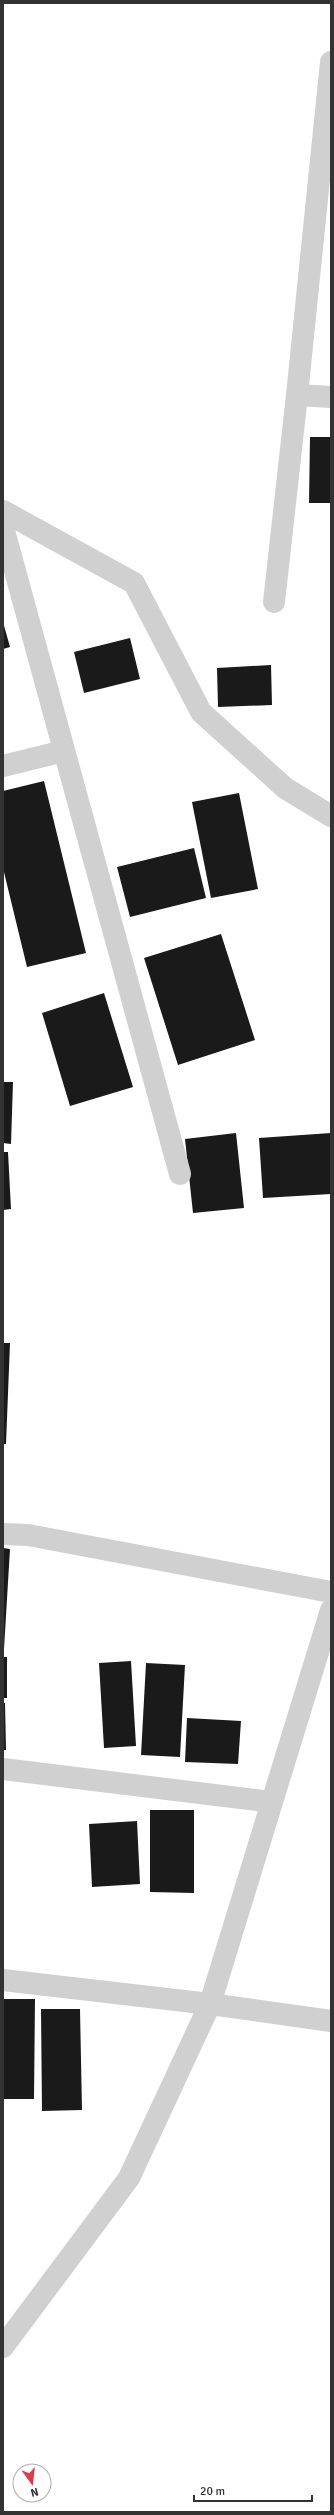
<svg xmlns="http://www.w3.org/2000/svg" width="334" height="2515" font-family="Signika,sans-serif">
	<rect width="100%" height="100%" fill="#fff"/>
	<path fill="#1a1a1a" d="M310,437H331V503H309Z
		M3,622L10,647L3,649Z
		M130,638L140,679L84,693L74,652Z
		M271,665L272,705L218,707L217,668Z
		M44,781L86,953L27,967L3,868V791Z
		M239,793L258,889L211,898L192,802Z
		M194,848L206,898L130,917L117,867Z
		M221,934L255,1040L178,1065L144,958Z
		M104,993L133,1087L70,1106L42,1013Z
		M3,1082H13L11,1144L3,1143Z
		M236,1133L244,1208L193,1213L185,1139Z
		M331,1133V1194L263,1198L259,1138Z
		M3,1152H8L11,1209L3,1210Z
		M3,1343H10L6,1444H3Z
		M3,1548L10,1549L4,1649H3Z
		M3,1657H7V1698H3Z
		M131,1661L136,1746L104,1748L99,1663Z
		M146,1663L185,1665L180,1757L141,1755Z
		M3,1703H5L6,1750H3Z
		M187,1718L241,1721L238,1764L185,1762Z
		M150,1810H194V1893L150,1892Z
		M137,1821L140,1884L92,1887L89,1824Z
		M3,1999H35L34,2099H3Z
		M41,2009H80L82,2110L42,2111Z"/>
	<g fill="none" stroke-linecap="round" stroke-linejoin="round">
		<path stroke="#d0d0d0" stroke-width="22" d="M297,395L331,62
			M3,527L180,1174
			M274,602L297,395L331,397
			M3,766L64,751
			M3,1534L28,1535L331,1592
			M3,1769L272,1802
			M3,1980L210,2004L331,2021
			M3,2347L129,2178L210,2004L331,1610"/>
		<path stroke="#d0d0d0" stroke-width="22" d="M3,511L134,583L201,712L285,788L331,816"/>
	</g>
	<rect width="334" height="2515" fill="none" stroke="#333333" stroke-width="8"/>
	<g transform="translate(32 2483) rotate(165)"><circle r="19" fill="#ffffff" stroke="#adadad"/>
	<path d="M0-3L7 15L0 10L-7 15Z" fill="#e63946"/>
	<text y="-6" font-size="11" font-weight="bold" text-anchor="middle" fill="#333333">N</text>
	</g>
	<path d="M194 2495v6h118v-6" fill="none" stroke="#333333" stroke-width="2"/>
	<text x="200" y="2495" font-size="12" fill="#333333" stroke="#ffffff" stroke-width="3" paint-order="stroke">20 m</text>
</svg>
